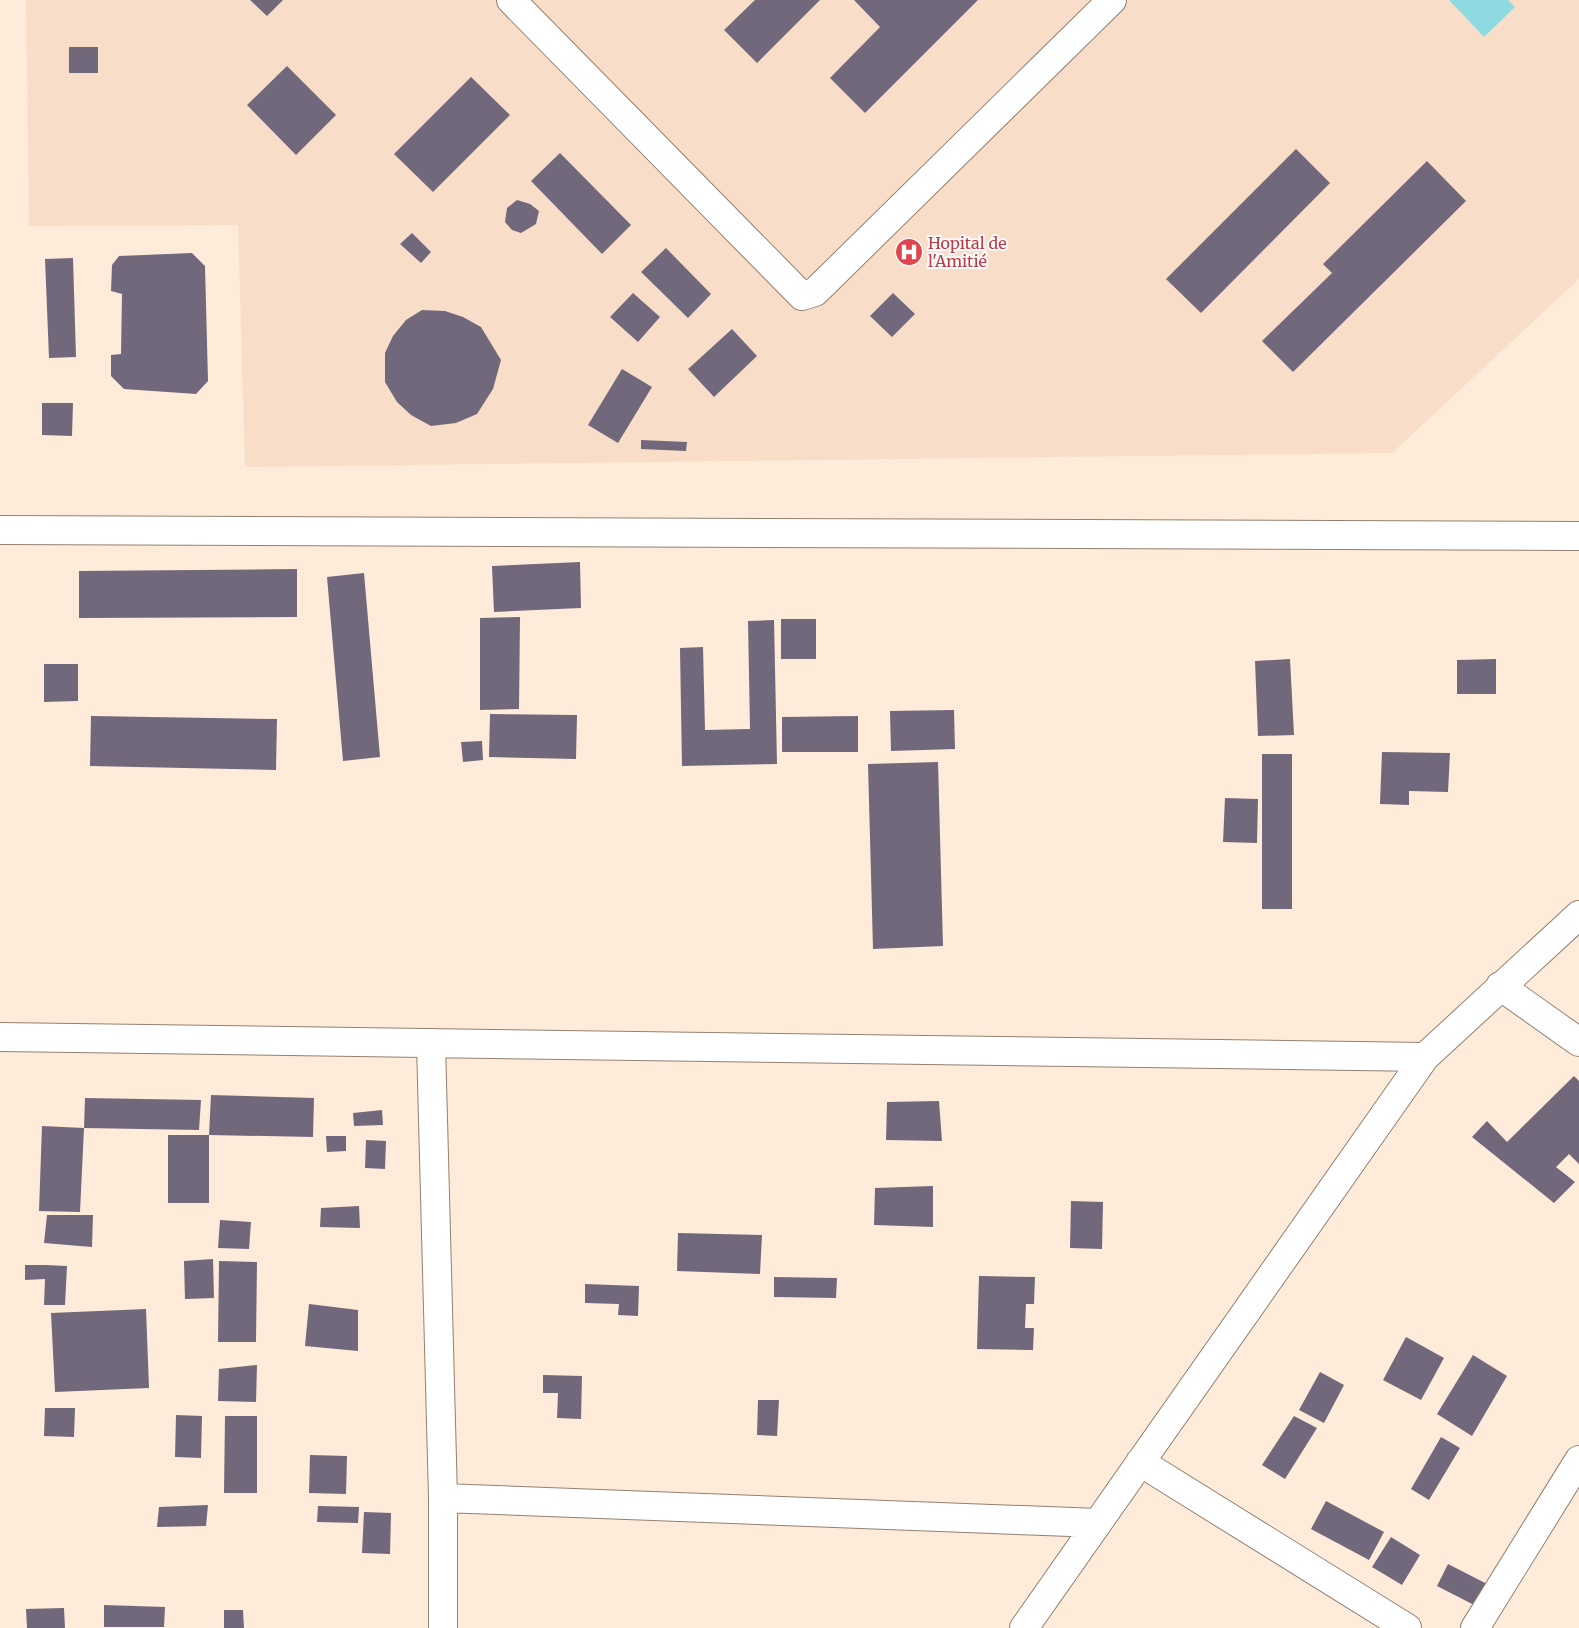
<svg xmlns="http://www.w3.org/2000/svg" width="1579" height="1628" font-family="Merriweather,serif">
	<rect width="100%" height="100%" fill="#ffebda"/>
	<path fill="#f8dec8" d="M26,0H1579V279L1392,453L245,467L238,225L29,226Z"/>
	<path fill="#8ddbe1" d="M1449,0H1508L1515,7L1484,37Z"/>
	<path fill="#71687b" d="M250,0H283L267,16Z
		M755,0H820L757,63L724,30Z
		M854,0H978L865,113L830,78L880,27Z
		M69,47H98V73H69Z
		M287,66L336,115L296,155L247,105Z
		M471,77L510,115L433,192L394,154Z
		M1296,149L1330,183L1201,313L1166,279Z
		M560,153L631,225L602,254L531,181Z
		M1427,161L1466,201L1293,372L1262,341L1332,273L1323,264Z
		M517,200L530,204L539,211L536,224L521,233L512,230L505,222L507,208Z
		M412,233L431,252L421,263L400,244Z
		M666,248L711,294L688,318L641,272Z
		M192,253L205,266L208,381L196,394L124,389L111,376V355L121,354L122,294L111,291L112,265L119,256Z
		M73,258L76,357L49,358L45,259Z
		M633,293L660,317L638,342L610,317Z
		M893,293L915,314L892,337L870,316Z
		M422,310L445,311L463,317L481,327L501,360L493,389L477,414L456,423L431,426L411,415L397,402L385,382V353L393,336L406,320Z
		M732,329L757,356L714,397L688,369Z
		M622,369L652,387L618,443L588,425Z
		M42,403H73L72,436L42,435Z
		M641,440L687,442L686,451L641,449Z
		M580,562L581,608L494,612L492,566Z
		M297,569V617L79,618V571Z
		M364,573L380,757L343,761L327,577Z
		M520,617L519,709L480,710V618Z
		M781,619H816V659H781Z
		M774,620L777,764L682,766L680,648L703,647L705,730L750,729L748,621Z
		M1290,659L1294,735L1258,736L1255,661Z
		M1496,659V694H1457V660Z
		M44,664H78V701L44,702Z
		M954,710L955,749L891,751L890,711Z
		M490,714L577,715L576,759L489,757Z
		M91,716L277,719L276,770L90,766Z
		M858,716V752H782V717Z
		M482,741L483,760L463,762L461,742Z
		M1382,752L1450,753L1448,792L1409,791V805L1380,804Z
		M1262,754H1292V909H1262Z
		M938,762L943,946L873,949L868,764Z
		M1225,798L1258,799L1257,843L1223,842Z
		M1574,1076L1579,1081V1164L1569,1154L1556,1167L1575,1182L1554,1203L1472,1137L1487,1121L1507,1142Z
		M211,1095L314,1098L313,1137L209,1135Z
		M85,1098L201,1100L199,1130L84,1128Z
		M939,1101L942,1141L886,1140L887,1102Z
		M382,1110L383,1125L354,1126L353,1113Z
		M42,1126L84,1128L80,1212L39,1211Z
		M168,1135H209V1203H168Z
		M326,1136H346V1151L327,1152Z
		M366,1140L386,1141L385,1169L365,1168Z
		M933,1186V1227L874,1225L875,1188Z
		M1071,1201L1103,1202L1102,1249L1070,1248Z
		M359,1206L360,1228L320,1227L321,1208Z
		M47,1215H93L92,1247L44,1243Z
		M220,1220L251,1222L249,1249L218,1248Z
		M678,1233L762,1235L760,1274L677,1271Z
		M213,1259L214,1298L185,1299L184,1261Z
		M219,1261L257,1262L256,1342H218Z
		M25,1265H45V1271V1265L67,1266L65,1305H44L45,1279L25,1280Z
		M979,1276L1035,1277L1034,1304H1026L1025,1328H1034L1033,1350L977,1349Z
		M774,1277L837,1278L836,1298L774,1297Z
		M585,1284L639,1286L638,1316L618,1315L619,1304L585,1303Z
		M309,1304L358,1310V1351L305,1346Z
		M146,1309L149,1388L55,1392L51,1313Z
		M1406,1337L1444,1358L1421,1400L1383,1380Z
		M1473,1355L1507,1376L1472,1436L1437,1414Z
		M257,1365L256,1402L218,1401L219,1369Z
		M1320,1372L1344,1385L1324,1423L1299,1410Z
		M543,1375L582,1376L581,1419L557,1418L558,1393H543Z
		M758,1400H779L777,1436L757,1435Z
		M45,1408H75L74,1437L44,1436Z
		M176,1415L202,1416L201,1458L175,1457Z
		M225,1416H257V1493H224Z
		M1294,1416L1317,1428L1285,1479L1262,1465Z
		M1441,1437L1460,1448L1429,1500L1411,1489Z
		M310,1455L347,1456L346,1494L309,1493Z
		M1326,1501L1384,1532L1369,1560L1311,1529Z
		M208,1505L206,1526L157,1527L159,1507Z
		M318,1506L359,1507L358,1523L317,1522Z
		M364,1512L391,1513L390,1554L362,1553Z
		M1391,1537L1420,1555L1402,1585L1372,1567Z
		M1448,1564L1489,1585L1478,1607L1437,1586Z
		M104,1605L165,1607L164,1627H104Z
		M64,1608L65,1628H27L26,1609Z
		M224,1610H243L244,1628H224Z"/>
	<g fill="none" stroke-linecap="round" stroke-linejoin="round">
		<g stroke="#928071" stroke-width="30">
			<path id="minor" d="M511,0L802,296L815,292L1112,0
				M0,530L1579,536
				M1500,986L1579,1042
				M0,1037L1425,1057
				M431,1043L443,1498V1628
				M1140,1462L1407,1628
				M443,1498L1098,1523
				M1024,1628L1425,1057L1579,915
				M1475,1628L1579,1460"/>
		</g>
		<use href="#minor" stroke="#fff" stroke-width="28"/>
	</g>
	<defs>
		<g id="hospital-disc" transform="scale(1.4375)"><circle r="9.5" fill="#e0444e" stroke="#fcfcfc"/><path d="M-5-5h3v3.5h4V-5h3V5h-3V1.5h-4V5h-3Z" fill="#fff"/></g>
	</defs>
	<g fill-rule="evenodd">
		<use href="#hospital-disc" x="909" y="252"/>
	</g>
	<g text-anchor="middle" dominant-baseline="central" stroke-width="4" stroke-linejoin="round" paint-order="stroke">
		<g font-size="16" fill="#be3a42" stroke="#fcfcfc" text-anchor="start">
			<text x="928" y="243">Hopital de<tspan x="928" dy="18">l'Amitié</tspan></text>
		</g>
	</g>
</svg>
